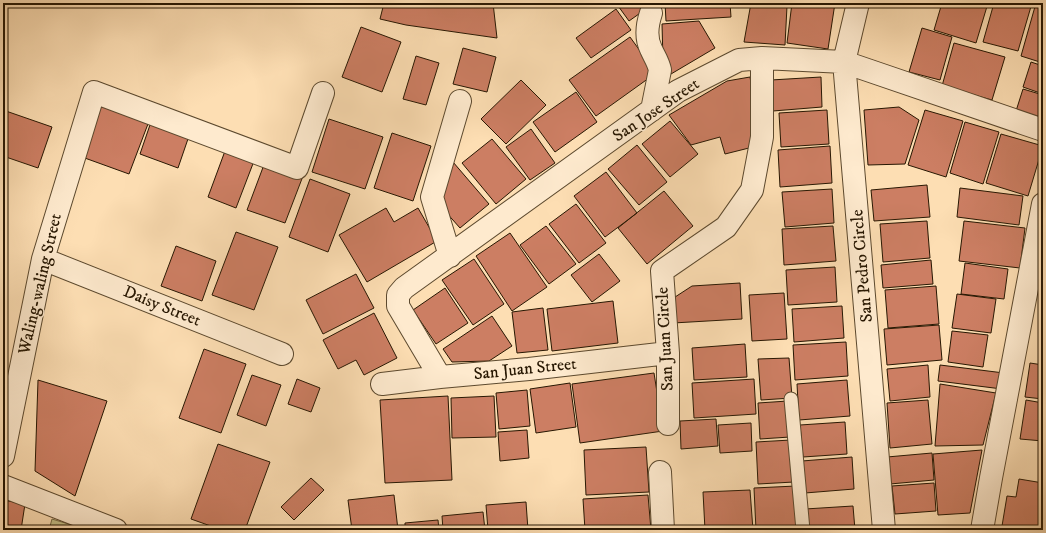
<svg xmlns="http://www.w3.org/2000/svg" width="1046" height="533" font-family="'IM FELL DW Pica',serif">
	<rect width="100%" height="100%" fill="#fddeb3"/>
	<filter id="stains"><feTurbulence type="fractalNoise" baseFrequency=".005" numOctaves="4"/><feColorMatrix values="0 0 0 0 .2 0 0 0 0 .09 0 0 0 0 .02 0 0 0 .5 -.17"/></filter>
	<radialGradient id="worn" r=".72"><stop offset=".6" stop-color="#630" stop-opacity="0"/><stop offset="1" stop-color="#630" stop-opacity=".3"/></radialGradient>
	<path fill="#c5c088" stroke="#766c45" d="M52,519L88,530H49Z"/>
	<path fill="#cc7e63" stroke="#271702" d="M132,3H176L132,5Z
		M384,3H493L497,38L406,25L380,19Z
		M616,3H652L653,4L629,21Z
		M665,3H730L731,17L666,21Z
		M751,3L787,6L785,45L744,42Z
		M792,3H835L828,49L787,43Z
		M942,3H988L976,43L934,30Z
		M994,3H1032L1018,51L983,42Z
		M1036,3L1043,4V63L1021,56Z
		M616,9L631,30L591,58L576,38Z
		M699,21L715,48L671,74L663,61L662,24Z
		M361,27L401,42L382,92L342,77Z
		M922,28L952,37L940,80L909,72Z
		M630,37L656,73L596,116L569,80Z
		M954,43L1005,57L992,100L942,86Z
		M463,48L496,57L487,92L453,84Z
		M416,56L439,63L426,105L403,99Z
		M1031,62L1043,66V94L1023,87Z
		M750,77L761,145L725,154L720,137L691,145L669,115L727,81Z
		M821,77L822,107L773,111L771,80Z
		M521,80L546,105L506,144L481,119Z
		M1023,89L1043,95V119L1016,111Z
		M576,92L597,122L555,152L533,122Z
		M104,99L151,116L129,174L82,157Z
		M899,107L919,120L905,164L868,165L864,110Z
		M3,110L52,127L38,168L3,156Z
		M827,110L829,144L781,147L779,113Z
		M925,110L963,121L946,177L908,165Z
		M152,119L190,133L178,168L140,154Z
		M329,119L383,137L365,189L312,172Z
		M670,121L698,154L670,177L642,144Z
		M965,122L999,132L983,184L950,173Z
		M531,129L555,163L530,180L506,147Z
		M392,133L431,146L413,201L374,188Z
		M1001,134L1043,146L1028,196L986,183Z
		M492,139L526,179L496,204L462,163Z
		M637,145L667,182L639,205L608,169Z
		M830,146L832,183L780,187L778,150Z
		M225,151L254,161L236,208L208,197Z
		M265,162L303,176L285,223L247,210Z
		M453,162L489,204L460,228L436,201Z
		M606,172L637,213L605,237L574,196Z
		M310,179L350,194L328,252L289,237Z
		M927,185L930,217L874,221L871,190Z
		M960,188L1023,196L1019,225L957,217Z
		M832,189L834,223L785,227L782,192Z
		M664,191L693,226L647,264L618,228Z
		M576,204L606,243L579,263L549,224Z
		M386,208L394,222L418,208L437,241L367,282L339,235Z
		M927,221L930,258L883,262L880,224Z
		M964,221L1025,228L1020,268L959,261Z
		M546,226L576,264L549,284L520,245Z
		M833,226L836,261L784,265L782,229Z
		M236,232L278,247L254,310L212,295Z
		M510,233L547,287L512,311L476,256Z
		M176,246L216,261L202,301L161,286Z
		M599,254L620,281L592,302L571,275Z
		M474,259L504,304L473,325L442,280Z
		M931,260L933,284L883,288L881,265Z
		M965,263L1008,269L1004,299L961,294Z
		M835,267L837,302L788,305L786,270Z
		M356,274L374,308L323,334L306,300Z
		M740,283L742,319L673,323L672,299L692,286Z
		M936,286L939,324L888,328L885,290Z
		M445,288L468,323L436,344L413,310Z
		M784,293L787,339L752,341L749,295Z
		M957,294L996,299L991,333L952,328Z
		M613,301L618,343L552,351L547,309Z
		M842,306L844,338L794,342L792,309Z
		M543,308L548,350L517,353L512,312Z
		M374,313L397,358L364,375L356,360L338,369L323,340Z
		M492,316L512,346L489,361L452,362L443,349Z
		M939,325L942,360L887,365L884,329Z
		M952,331L988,335L983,367L948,362Z
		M846,342L848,376L795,380L793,345Z
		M745,344L747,377L694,380L692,348Z
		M204,349L246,364L221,433L179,418Z
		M789,358L792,398L761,400L758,359Z
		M1030,363L1043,365V399L1025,397Z
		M928,365L930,397L890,401L887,369Z
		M940,365L1004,373L1002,389L938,381Z
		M654,373L663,431L580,443L572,384Z
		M252,375L281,385L266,426L237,415Z
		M297,379L320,388L311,412L288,404Z
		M754,379L756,414L694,418L692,383Z
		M38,380L107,401L75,496L35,471Z
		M847,380L850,416L799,420L797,384Z
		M570,383L576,427L536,433L530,389Z
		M940,384L996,393L983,445L935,446Z
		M527,390L530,426L499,429L496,393Z
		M448,396L452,480L385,483L380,400Z
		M494,396L496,437L452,438L451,398Z
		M928,400L932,444L890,448L887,403Z
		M1026,400L1043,403V441L1020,439Z
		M788,401L790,437L760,439L758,403Z
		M716,419L718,446L681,449L680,421Z
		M845,422L847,454L803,457L800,425Z
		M751,423L752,451L720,453L718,425Z
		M527,430L529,458L500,461L498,432Z
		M791,440L794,482L758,484L756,442Z
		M218,444L270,462L245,530H222L191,519Z
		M646,447L649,492L586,495L584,450Z
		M982,450L970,513L938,515L933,454Z
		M932,453L934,480L890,484L887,457Z
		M852,457L854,489L805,493L802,461Z
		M311,478L324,490L294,520L281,507Z
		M1019,479L1043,483V530H1025L1002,526L1007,496L1016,497Z
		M934,483L936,511L895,514L892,486Z
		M796,486L799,530H756L754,488Z
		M750,490L753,530H705L703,492Z
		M394,495L398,530H352L348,500Z
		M648,495L651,530H585L583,499Z
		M3,500L25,504L21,530H3Z
		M526,502L528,530H488L486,505Z
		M853,506L855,530H807L805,509Z
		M483,512L485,530H443L442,516Z
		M438,520L439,530H405V523Z
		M312,527L313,530H296Z"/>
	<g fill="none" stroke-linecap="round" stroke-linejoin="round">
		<g stroke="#5c492e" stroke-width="15">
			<path id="lane" d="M791,399L803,530"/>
		</g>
		<g stroke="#5c492e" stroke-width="24">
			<path id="street" d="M858,3L844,62L884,530
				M651,13C647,25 645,37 651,49C654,56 658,61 660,70L652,110
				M450,256L432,197L460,101
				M43,259L282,354
				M440,377L398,306V295L404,288L678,91L739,60L762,58L844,62L1043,130
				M382,384L440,377L529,369L668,353
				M668,424V353L662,271L726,227L752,190L762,137V58
				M3,456L43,259L94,92L297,168L323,93
				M660,472L663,530
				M3,486L116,530
				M982,530L991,478L1043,204"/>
		</g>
		<use href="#lane" stroke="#feeace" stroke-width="13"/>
		<use href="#street" stroke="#feeace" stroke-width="22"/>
	</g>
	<g text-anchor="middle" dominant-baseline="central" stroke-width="3" stroke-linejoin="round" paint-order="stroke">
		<g font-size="17" fill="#271702" stroke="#feeace">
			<text transform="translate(656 110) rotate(-34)">San Jose Street</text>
			<text transform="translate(862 266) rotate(-95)">San Pedro Circle</text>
			<text transform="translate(40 284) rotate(-77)">Waling-waling Street</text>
			<text transform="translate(162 306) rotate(22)">Daisy Street</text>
			<text transform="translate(665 339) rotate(-93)">San Juan Circle</text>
			<text transform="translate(525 369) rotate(-6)">San Juan Street</text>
		</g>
	</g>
	<rect width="1046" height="533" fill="none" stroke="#fddeb3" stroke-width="16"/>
	<rect x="4" y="4" width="1038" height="525" fill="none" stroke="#271702" stroke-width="2"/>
	<rect x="8" y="8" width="1030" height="517" fill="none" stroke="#271702"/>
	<rect width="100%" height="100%" filter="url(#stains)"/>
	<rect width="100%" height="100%" fill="url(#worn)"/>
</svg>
